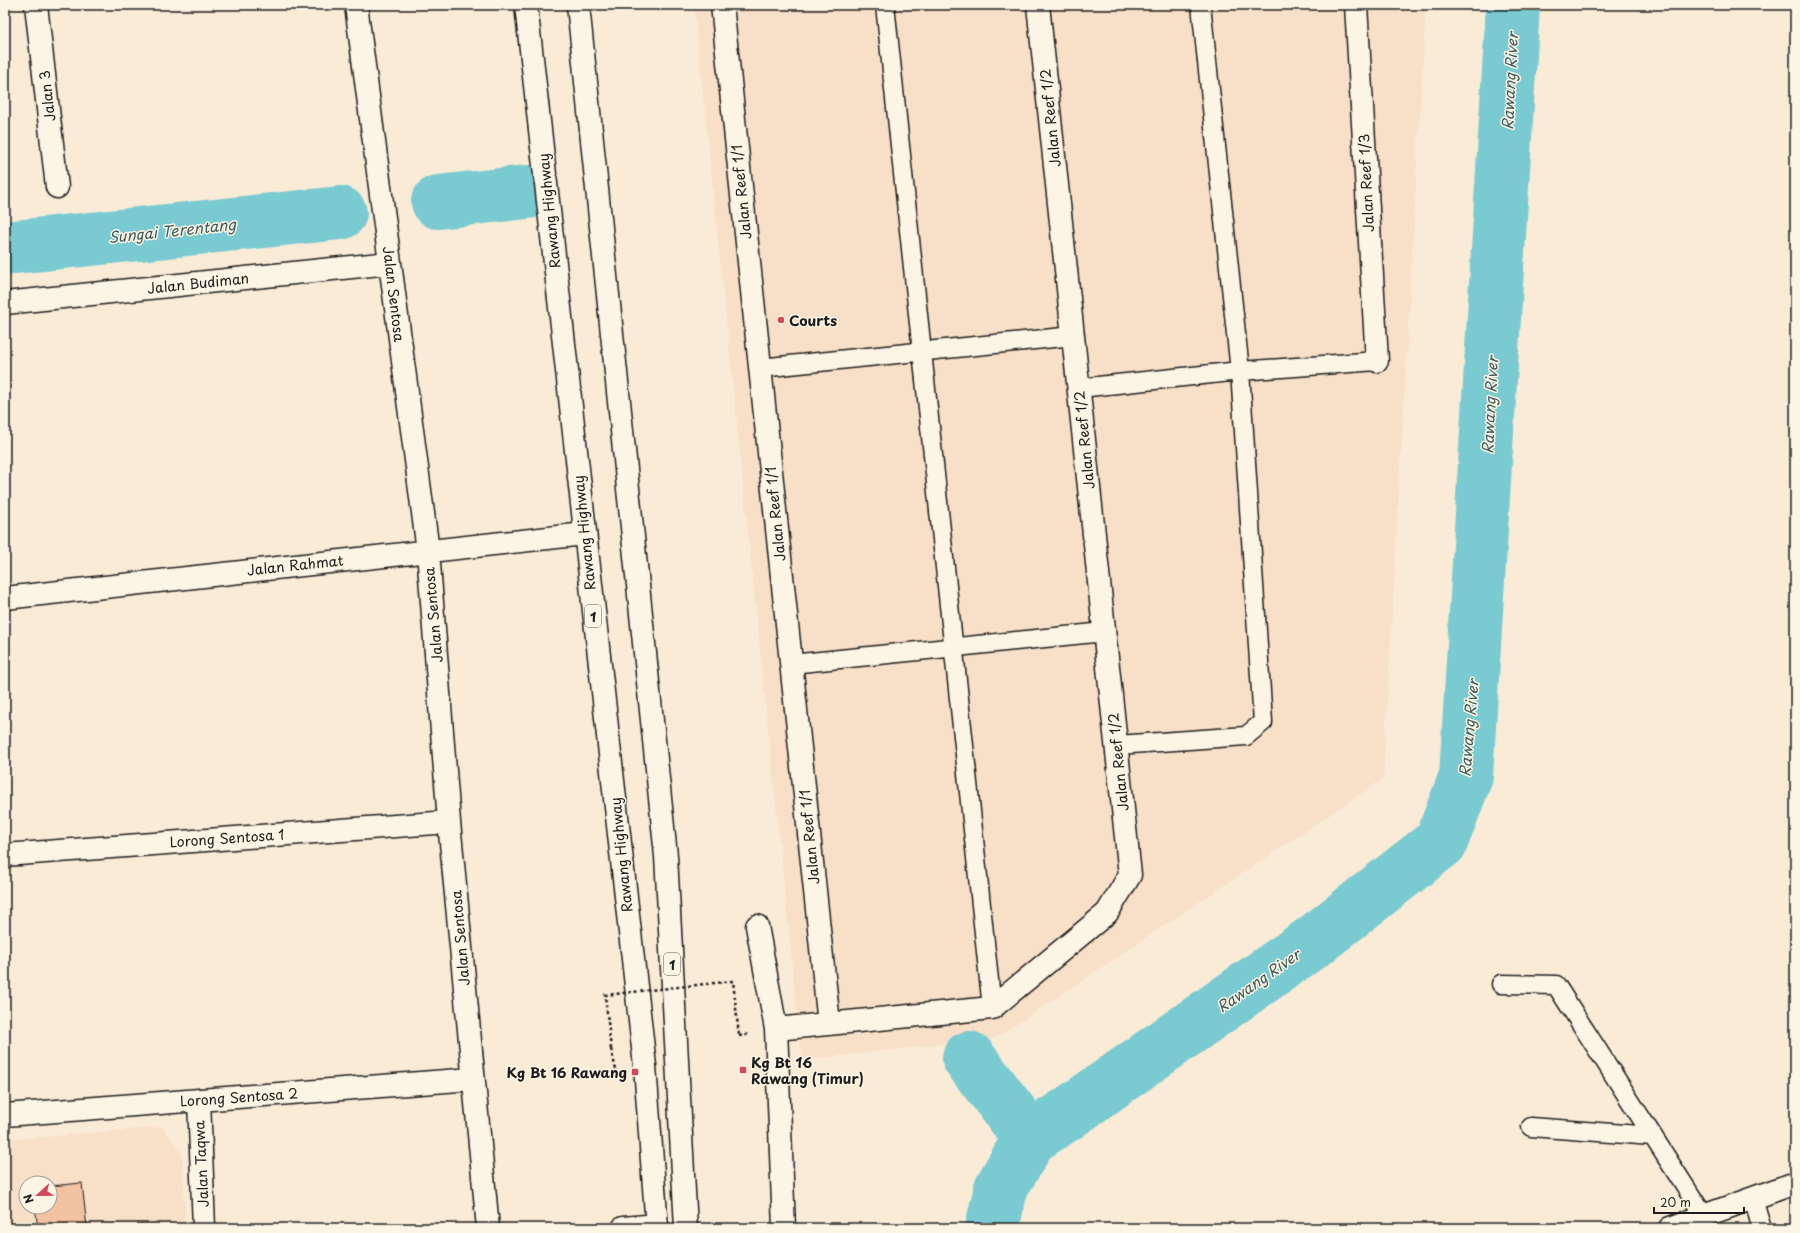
<svg xmlns="http://www.w3.org/2000/svg" width="1800" height="1233" font-family="'Playpen Sans',sans-serif">
	<rect width="100%" height="100%" fill="#faebd7"/>
	<filter id="ink" filterUnits="userSpaceOnUse"><feTurbulence type="fractalNoise" baseFrequency=".025" numOctaves="2"/><feDisplacementMap in="SourceGraphic" scale="8" xChannelSelector="R" yChannelSelector="G"/><feConvolveMatrix kernelMatrix="1 2 1 2 8 2 1 2 1" color-interpolation-filters="sRGB"/></filter>
	<g filter="url(#ink)">
		<path fill="#f8dfc7" fill-rule="evenodd" d="M694,5H1426L1383,779L996,1038L802,1060Z
			M162,1127L182,1153L186,1228H9L5,1182V1140ZM26,1183H50V1207H26Z"/>
		<g fill="none" stroke-linecap="round" stroke-linejoin="round">
			<path stroke="#79cad1" stroke-width="54" d="M438,202L527,192
				M5,248L340,213
				M969,1058L1030,1138
				M992,1228L1001,1188L1030,1138L1066,1115L1317,939L1441,842L1466,776L1513,5"/>
		</g>
		<path fill="#f2c2a1" stroke="#1c1c1c" d="M82,1183L87,1228H38L35,1207H50V1186Z"/>
		<g fill="none" stroke-linecap="round" stroke-linejoin="round">
			<g stroke="#1c1c1c" stroke-width="21">
				<path id="service" d="M885,5L992,1008
					M760,368L1073,336
					M1079,388L1240,371L1201,5
					M791,664L1104,632
					M1117,745L1246,736L1263,722L1240,371L1377,361
					M1501,984L1556,985L1704,1216
					M1531,1127L1652,1136
					M1753,1198L1762,1228"/>
			</g>
			<g stroke="#1c1c1c" stroke-width="25">
				<path id="minor" d="M36,5L57,187
					M356,5L428,551L449,822L488,1228
					M722,5L829,1024
					M1356,5L1377,361
					M5,303L390,263
					M5,598L584,534
					M5,855L449,822
					M757,926L776,1029L784,1228
					M776,1029L992,1008L1107,913L1130,875L1038,5
					M199,1100L204,1228
					M5,1115L472,1079
					M623,1228L657,1225
					M1670,1228L1795,1183"/>
			</g>
			<g stroke="#1c1c1c" stroke-width="25">
				<path id="primary" d="M526,5L645,1066L657,1228
					M578,5L666,856L686,1228"/>
			</g>
			<path stroke="#1c1c1c" stroke-width="2.5" stroke-dasharray="3 3" stroke-linecap="butt" d="M739,1036L750,1034
				M611,1049L617,1074"/>
			<use href="#service" stroke="#fcf5e5" stroke-width="18"/>
			<use href="#minor" stroke="#fcf5e5" stroke-width="22"/>
			<use href="#primary" stroke="#fcf5e5" stroke-width="22"/>
			<path stroke="#1c1c1c" stroke-width="2.5" stroke-dasharray="3 3" stroke-linecap="butt" d="M611,1049L605,995L733,981L739,1036"/>
		</g>
	</g>
	<g fill="#d1495b" stroke="#fcf5e5" stroke-width="1.5">
		<circle cx="781" cy="320" r="4"/>
		<rect x="739" y="1066" width="8" height="8" rx="2"/>
		<rect x="631" y="1068" width="8" height="8" rx="2"/>
	</g>
	<g text-anchor="middle" dominant-baseline="central" stroke-width="3" stroke-linejoin="round" paint-order="stroke">
		<g fill="#fcf5e5" stroke="#5f5d58" stroke-width="1">
			<rect x="585" y="605" width="16" height="22" rx="3"/>
			<rect x="664" y="953" width="16" height="22" rx="3"/>
		</g>
		<g font-size="13" font-weight="bold" fill="#1c1c1c">
			<text x="593" y="616">1</text>
			<text x="672" y="964">1</text>
		</g>
		<g font-size="14" fill="#1c1c1c" stroke="#fcf5e5">
			<text transform="translate(47 96) rotate(-97)">Jalan 3</text>
			<text transform="translate(1050 118) rotate(-96)">Jalan Reef 1/2</text>
			<text transform="translate(1366 183) rotate(-93)">Jalan Reef 1/3</text>
			<text transform="translate(741 192) rotate(-96)">Jalan Reef 1/1</text>
			<text transform="translate(549 211) rotate(-96)">Rawang Highway</text>
			<text transform="translate(198 283) rotate(-6)">Jalan Budiman</text>
			<text transform="translate(394 294) rotate(83)">Jalan Sentosa</text>
			<text transform="translate(1084 440) rotate(-96)">Jalan Reef 1/2</text>
			<text transform="translate(775 514) rotate(-96)">Jalan Reef 1/1</text>
			<text transform="translate(584 533) rotate(-96)">Rawang Highway</text>
			<text transform="translate(295 565) rotate(-6)">Jalan Rahmat</text>
			<text transform="translate(433 615) rotate(-95)">Jalan Sentosa</text>
			<text transform="translate(1118 762) rotate(-96)">Jalan Reef 1/2</text>
			<text transform="translate(809 837) rotate(-96)">Jalan Reef 1/1</text>
			<text transform="translate(227 838) rotate(-4)">Lorong Sentosa 1</text>
			<text transform="translate(621 855) rotate(-96)">Rawang Highway</text>
			<text transform="translate(460 938) rotate(-95)">Jalan Sentosa</text>
			<text transform="translate(239 1097) rotate(-4)">Lorong Sentosa 2</text>
			<text transform="translate(201 1164) rotate(-93)">Jalan Taqwa</text>
		</g>
		<g font-size="14" font-weight="bold" fill="#1c1c1c" stroke="#fcf5e5" text-anchor="start">
			<text x="789" y="320">Courts</text>
			<text x="751" y="1062">Kg Bt 16<tspan x="751" dy="16">Rawang (Timur)</tspan></text>
			<text x="627" y="1072" text-anchor="end">Kg Bt 16 Rawang</text>
		</g>
		<g font-size="15" font-style="italic" fill="#3d595b" stroke="#fcf5e5">
			<text transform="translate(1509 81) rotate(-87)">Rawang River</text>
			<text transform="translate(172 230) rotate(-6)">Sungai Terentang</text>
			<text transform="translate(1489 405) rotate(-87)">Rawang River</text>
			<text transform="translate(1468 728) rotate(-85)">Rawang River</text>
			<text transform="translate(1258 980) rotate(-35)">Rawang River</text>
		</g>
	</g>
	<rect width="1800" height="1233" fill="none" stroke="#fcf5e5" stroke-width="20"/>
	<rect x="10" y="10" width="1780" height="1213" fill="none" stroke="#1c1c1c" stroke-width="1.5" filter="url(#ink)"/>
	<g transform="translate(38 1195) rotate(248)"><circle r="19" fill="#fcf5e5" stroke="#a29e95"/>
	<path d="M0-3L7 15L0 10L-7 15Z" fill="#d1495b"/>
	<text y="-6" font-size="11" font-weight="bold" text-anchor="middle" fill="#1c1c1c">N</text>
	</g>
	<path d="M1654 1207v6h90v-6" fill="none" stroke="#1c1c1c" stroke-width="2"/>
	<text x="1660" y="1207" font-size="12" fill="#1c1c1c" stroke="#fcf5e5" stroke-width="3" paint-order="stroke">20 m</text>
</svg>
